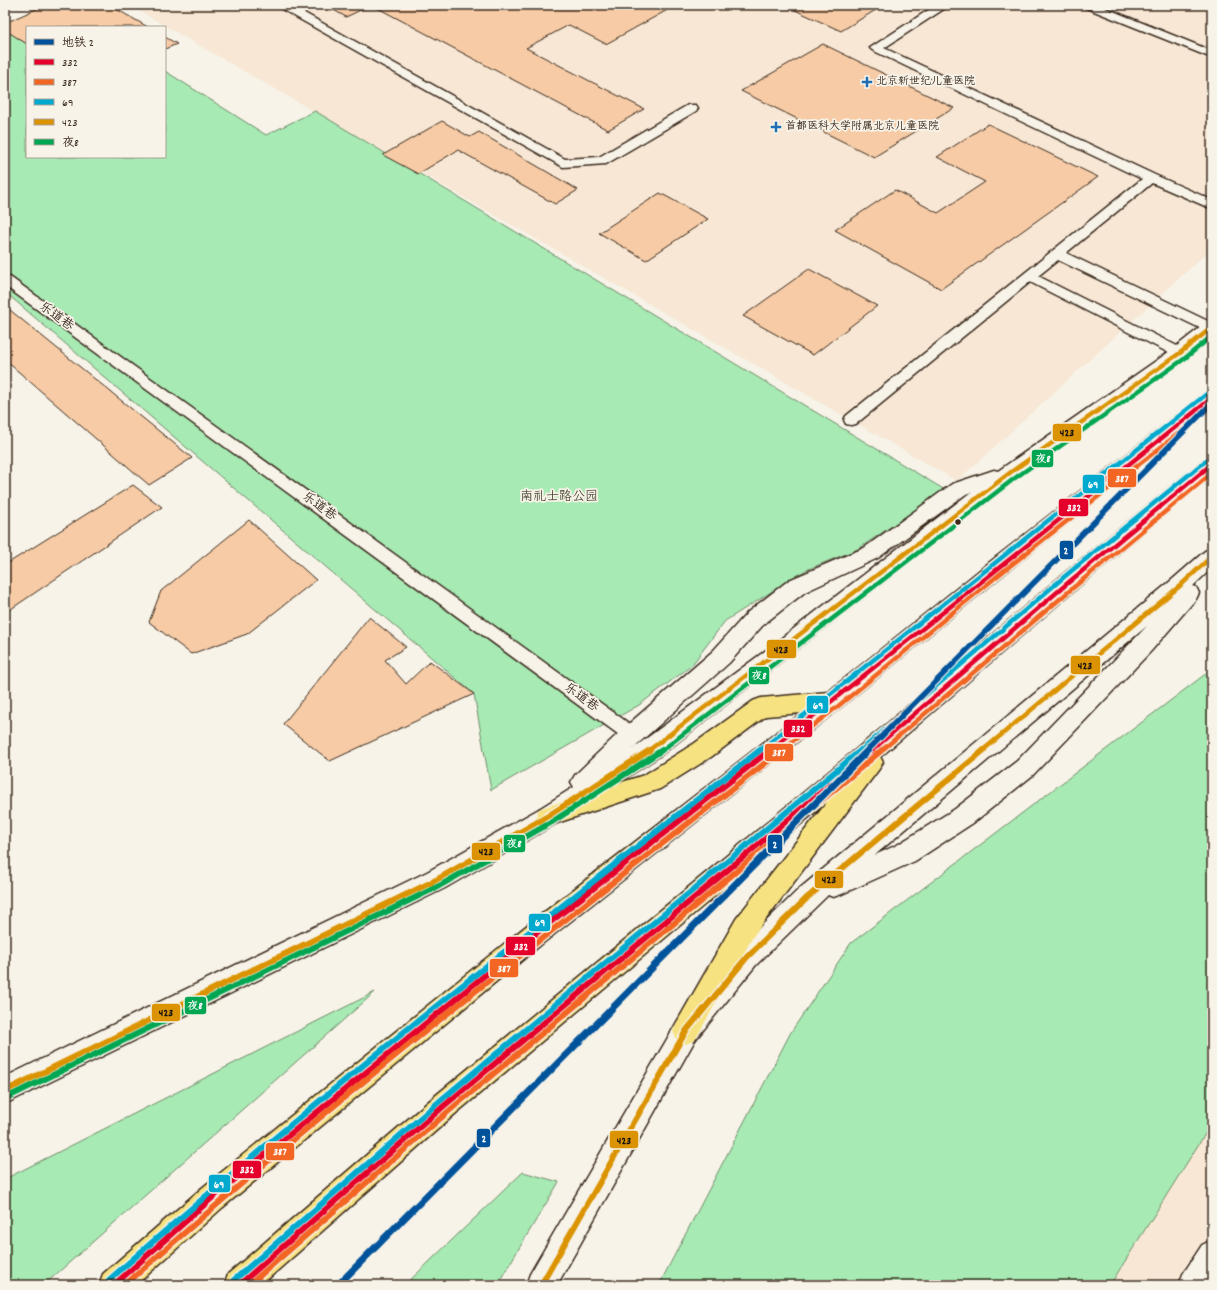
<svg xmlns="http://www.w3.org/2000/svg" width="1217" height="1290" font-family="Dekko,'LXGW WenKai TC',sans-serif">
	<rect width="100%" height="100%" fill="#f7f3e8"/>
	<filter id="ink" filterUnits="userSpaceOnUse"><feTurbulence type="fractalNoise" baseFrequency=".025" numOctaves="2"/><feDisplacementMap in="SourceGraphic" scale="8" xChannelSelector="R" yChannelSelector="G"/><feConvolveMatrix kernelMatrix="1 2 1 2 8 2 1 2 1" color-interpolation-filters="sRGB"/></filter>
	<g filter="url(#ink)">
		<path fill="#f7e7d4" d="M129,5H1212V248L957,481Z
			M1212,1058V1285H1043Z"/>
		<path fill="#a7eab4" stroke="#718a69" d="M5,18L27,32V157H165V71L266,135L315,111L945,490L858,549L806,570L725,621L691,666L639,705L491,790L474,694L5,292Z
			M1212,669V1123L1110,1285H659L791,1032L851,943Z
			M375,992L44,1285H5V1179Z
			M523,1172L559,1182L497,1285H405Z"/>
		<path fill="#f6cba5" stroke="#3b2a1e" d="M45,5H109L148,27H27V44L5,30V23Z
			M336,5H371L346,17L330,8Z
			M372,5H664L671,8L606,44L569,25L526,48L644,109L608,130Z
			M784,5H884L841,31Z
			M165,37L177,44L165,49Z
			M823,44L954,108L874,157L741,91Z
			M442,121L470,137L479,132L578,190L555,204L458,150L418,174L383,155Z
			M988,124L1098,177L941,289L835,230L895,190L938,213L985,182L937,157Z
			M660,193L708,219L646,260L599,233Z
			M809,269L877,306L813,355L743,316Z
			M5,306L192,458L149,485L5,360Z
			M133,485L162,507L5,613V565Z
			M249,520L316,580L247,634L191,654L149,622L161,591Z
			M369,617L406,647L385,660L406,684L430,661L474,694L330,761L283,724Z"/>
		<g fill="none" stroke-linecap="round" stroke-linejoin="round">
			<g stroke="#3b2a1e" stroke-width="3">
				<path id="service" d="M276,5H290L565,159L599,157L688,105H696L698,108L696,111L606,164L563,167L278,7Z
					M936,5H950L884,48L1155,175L1212,200V209L1152,183L1066,253L1212,323V332L1206,331L1058,260L1038,276L1185,350L1187,353L1185,356L1180,358L1175,356L1030,282L856,424L851,425L846,424L844,420L846,416L1142,179L872,50L870,48Z
					M1082,5H1098L1212,51V58L1084,7Z
					M5,276L10,277L638,730L641,735L638,740L632,742L626,740L5,286Z"/>
			</g>
			<g stroke="#3b2a1e" stroke-width="3">
				<path id="tertiary" d="M1212,321V336L1187,357L1018,477L661,755L557,823L445,888L5,1104V1077L427,872L539,809L574,787L571,782L575,775L624,728L713,651L748,612L789,580L864,548L952,484L994,470L998,471L1173,349L1206,323ZM971,492L761,654L632,749L729,663L764,624L805,592L878,558L966,494Z
					M1212,548V568L1193,586L1196,587L1199,593L1196,599L1152,650L1033,775L973,823L915,861L842,894L833,897L828,895L756,965L695,1040L557,1285H526L530,1274L677,1022L738,949L799,889L1173,579L1205,551ZM1147,626L1017,761L955,809L897,845L875,855Z
					M1212,1240L1211,1285H1179L1183,1274L1202,1245Z"/>
			</g>
			<g stroke="#3b2a1e" stroke-width="3">
				<path id="trunk" d="M1212,392V408L1004,574L841,707L543,943L222,1208L136,1285H99L103,1274L202,1188L525,927L802,713L766,716L711,757L660,789L548,826L539,823L536,816L539,809L644,775L695,743L753,701L761,698L828,692L990,562L1205,393Z
					M1212,457V475L1077,588L880,757L883,762L879,769L754,935L695,1040L686,1044L677,1040L673,1031L677,1022L736,919L827,802L455,1114L261,1285H224L228,1274L255,1251L435,1096L888,723L1061,576L1205,459Z"/>
			</g>
			<use href="#service" fill="#f7f3e8" fill-rule="evenodd"/>
			<use href="#tertiary" fill="#f7f3e8" fill-rule="evenodd"/>
			<use href="#trunk" fill="#f7e281" fill-rule="evenodd"/>
			<g stroke="#f7f3e8" stroke-width="8">
				<path id="bus-1-far1" d="M769,751L1212,398
					M871,751L1069,582L1212,464"/>
			</g>
			<g stroke="#f7f3e8" stroke-width="9">
				<path id="bus-1" d="M114,1285L212,1198L534,935L770,750
					M239,1285L445,1105L872,750"/>
			</g>
			<g stroke="#f7f3e8" stroke-width="8">
				<path id="bus-2-far1" d="M780,751L837,707L1001,573L1212,407
					M881,751L1074,587L1212,473"/>
			</g>
			<g stroke="#f7f3e8" stroke-width="9">
				<path id="bus-2" d="M125,1285C336,1097 559,924 782,750
					M249,1285L450,1110L882,750"/>
			</g>
			<g stroke="#f7f3e8" stroke-width="8">
				<path id="bus-3-far1" d="M759,751L1208,393
					M860,751L1064,577L1208,459"/>
			</g>
			<g stroke="#f7f3e8" stroke-width="9">
				<path id="bus-3" d="M109,1280C319,1095 540,923 760,750
					M234,1280L441,1100L861,750"/>
			</g>
			<g stroke="#f7f3e8" stroke-width="5.5">
				<path id="bus-4-far2" d="M1209,330L1212,327"/>
			</g>
			<g stroke="#f7f3e8" stroke-width="8">
				<path id="bus-4-far1" d="M648,751L1011,472L1180,353L1210,329
					M982,751L1181,585L1212,556"/>
			</g>
			<g stroke="#f7f3e8" stroke-width="9">
				<path id="bus-4" d="M5,1091L436,880L548,816L650,750
					M541,1285L686,1031L747,957L808,897L984,750"/>
			</g>
			<g stroke="#f7f3e8" stroke-width="8">
				<path id="bus-5-far1" d="M661,751L1015,478L1184,359L1212,336"/>
			</g>
			<g stroke="#f7f3e8" stroke-width="9">
				<path id="bus-5" d="M8,1097L439,886L552,822L662,750"/>
			</g>
			<use href="#bus-1-far1" stroke="#e4002b" stroke-width="4.5"/>
			<use href="#bus-1" stroke="#e4002b" stroke-width="6"/>
			<use href="#bus-2-far1" stroke="#f26522" stroke-width="4.5"/>
			<use href="#bus-2" stroke="#f26522" stroke-width="6"/>
			<use href="#bus-3-far1" stroke="#00a9ce" stroke-width="4.5"/>
			<use href="#bus-3" stroke="#00a9ce" stroke-width="6"/>
			<use href="#bus-4-far2" stroke="#db9304" stroke-width="3.5"/>
			<use href="#bus-4-far1" stroke="#db9304" stroke-width="4.5"/>
			<use href="#bus-4" stroke="#db9304" stroke-width="6"/>
			<use href="#bus-5-far1" stroke="#00a651" stroke-width="4.5"/>
			<use href="#bus-5" stroke="#00a651" stroke-width="6"/>
			<g stroke="#f7f3e8" stroke-width="8">
				<path id="metro-1-far1" d="M867,751L1212,403"/>
			</g>
			<g stroke="#f7f3e8" stroke-width="10">
				<path id="metro-1" d="M338,1285L868,750"/>
			</g>
			<use href="#metro-1-far1" stroke="#00529b" stroke-width="5.5"/>
			<use href="#metro-1" stroke="#00529b" stroke-width="7"/>
		</g>
	</g>
	<g fill="#1f6fb2" stroke="#f7f3e8" stroke-width="1.5">
		<path d="M865 76h4v4h4v4h-4v4h-4v-4h-4v-4h4z"/>
		<path d="M774 121h4v4h4v4h-4v4h-4v-4h-4v-4h4z"/>
	</g>
	<circle fill="#3b2a1e" stroke="#f7f3e8" stroke-width="1.5" cx="958" cy="522" r="3.5"/>
	<g text-anchor="middle" dominant-baseline="central" stroke-width="3.5" stroke-linejoin="round" paint-order="stroke">
		<g font-size="11" fill="#3b2a1e" stroke="#f7f3e8" text-anchor="start">
			<text x="876" y="82">北京新世纪儿童医院</text>
			<text x="785" y="127">首都医科大学附属北京儿童医院</text>
		</g>
		<g font-size="13" fill="#3b2a1e" stroke="#f7f3e8">
			<text transform="translate(56 317) rotate(36)">乐道巷</text>
			<text transform="translate(319 507) rotate(36)">乐道巷</text>
			<text transform="translate(581 698) rotate(36)">乐道巷</text>
		</g>
		<g font-size="13" fill="#51503c" stroke="#f7f3e8">
			<text x="559" y="497">南礼士路公园</text>
		</g>
	</g>
	<g stroke="#f7f3e8" stroke-width="1.5">
		<rect x="1052" y="423" width="30" height="19" rx="4" fill="#db9304"/>
		<rect x="1031" y="449" width="23" height="19" rx="4" fill="#00a651"/>
		<rect x="1107" y="468" width="30" height="20" rx="4" fill="#f26522"/>
		<rect x="1082" y="474" width="23" height="20" rx="4" fill="#00a9ce"/>
		<rect x="1058" y="498" width="31" height="19" rx="4" fill="#e4002b"/>
		<rect x="1059" y="540" width="15" height="20" rx="4" fill="#00529b"/>
		<rect x="766" y="639" width="31" height="20" rx="4" fill="#db9304"/>
		<rect x="1070" y="655" width="31" height="20" rx="4" fill="#db9304"/>
		<rect x="748" y="666" width="22" height="19" rx="4" fill="#00a651"/>
		<rect x="806" y="695" width="23" height="19" rx="4" fill="#00a9ce"/>
		<rect x="783" y="719" width="30" height="19" rx="4" fill="#e4002b"/>
		<rect x="764" y="743" width="30" height="19" rx="4" fill="#f26522"/>
		<rect x="503" y="834" width="23" height="19" rx="4" fill="#00a651"/>
		<rect x="767" y="834" width="16" height="20" rx="4" fill="#00529b"/>
		<rect x="471" y="842" width="30" height="19" rx="4" fill="#db9304"/>
		<rect x="814" y="870" width="30" height="19" rx="4" fill="#db9304"/>
		<rect x="528" y="913" width="23" height="19" rx="4" fill="#00a9ce"/>
		<rect x="505" y="936" width="31" height="20" rx="4" fill="#e4002b"/>
		<rect x="489" y="958" width="30" height="20" rx="4" fill="#f26522"/>
		<rect x="184" y="996" width="23" height="19" rx="4" fill="#00a651"/>
		<rect x="151" y="1003" width="30" height="19" rx="4" fill="#db9304"/>
		<rect x="476" y="1128" width="15" height="20" rx="4" fill="#00529b"/>
		<rect x="609" y="1130" width="30" height="19" rx="4" fill="#db9304"/>
		<rect x="265" y="1142" width="30" height="19" rx="4" fill="#f26522"/>
		<rect x="232" y="1160" width="30" height="19" rx="4" fill="#e4002b"/>
		<rect x="208" y="1174" width="23" height="19" rx="4" fill="#00a9ce"/>
	</g>
	<g font-size="11" text-anchor="middle" font-weight="bold" fill="#fff">
		<text x="1043" y="462">夜8</text>
		<text x="1122" y="482">387</text>
		<text x="1093" y="488">69</text>
		<text x="1074" y="511">332</text>
		<text x="1066" y="554">2</text>
		<text x="759" y="679">夜8</text>
		<text x="818" y="709">69</text>
		<text x="798" y="732">332</text>
		<text x="779" y="756">387</text>
		<text x="514" y="847">夜8</text>
		<text x="775" y="848">2</text>
		<text x="540" y="926">69</text>
		<text x="521" y="950">332</text>
		<text x="504" y="972">387</text>
		<text x="195" y="1009">夜8</text>
		<text x="484" y="1142">2</text>
		<text x="280" y="1155">387</text>
		<text x="247" y="1173">332</text>
		<text x="219" y="1188">69</text>
	</g>
	<g font-size="11" text-anchor="middle" font-weight="bold" fill="#111">
		<text x="1067" y="436">423</text>
		<text x="781" y="653">423</text>
		<text x="1085" y="669">423</text>
		<text x="486" y="855">423</text>
		<text x="829" y="883">423</text>
		<text x="166" y="1016">423</text>
		<text x="624" y="1144">423</text>
	</g>
	<rect width="1217" height="1290" fill="none" stroke="#f7f3e8" stroke-width="20"/>
	<rect x="10" y="10" width="1197" height="1270" fill="none" stroke="#3b2a1e" stroke-width="1.5" filter="url(#ink)"/>
	<rect x="26" y="26" width="140" height="132" fill="#f7f3e8" stroke="#aca397"/>
	<rect x="34" y="39" width="20" height="6" fill="#00529b" stroke="#aca397"/>
	<text x="62" y="46" font-size="12" fill="#3b2a1e">地铁 2</text>
	<rect x="34" y="59" width="20" height="6" fill="#e4002b" stroke="#aca397"/>
	<text x="62" y="66" font-size="12" fill="#3b2a1e">332</text>
	<rect x="34" y="79" width="20" height="6" fill="#f26522" stroke="#aca397"/>
	<text x="62" y="86" font-size="12" fill="#3b2a1e">387</text>
	<rect x="34" y="99" width="20" height="6" fill="#00a9ce" stroke="#aca397"/>
	<text x="62" y="106" font-size="12" fill="#3b2a1e">69</text>
	<rect x="34" y="119" width="20" height="6" fill="#db9304" stroke="#aca397"/>
	<text x="62" y="126" font-size="12" fill="#3b2a1e">423</text>
	<rect x="34" y="139" width="20" height="6" fill="#00a651" stroke="#aca397"/>
	<text x="62" y="146" font-size="12" fill="#3b2a1e">夜8</text>
</svg>
